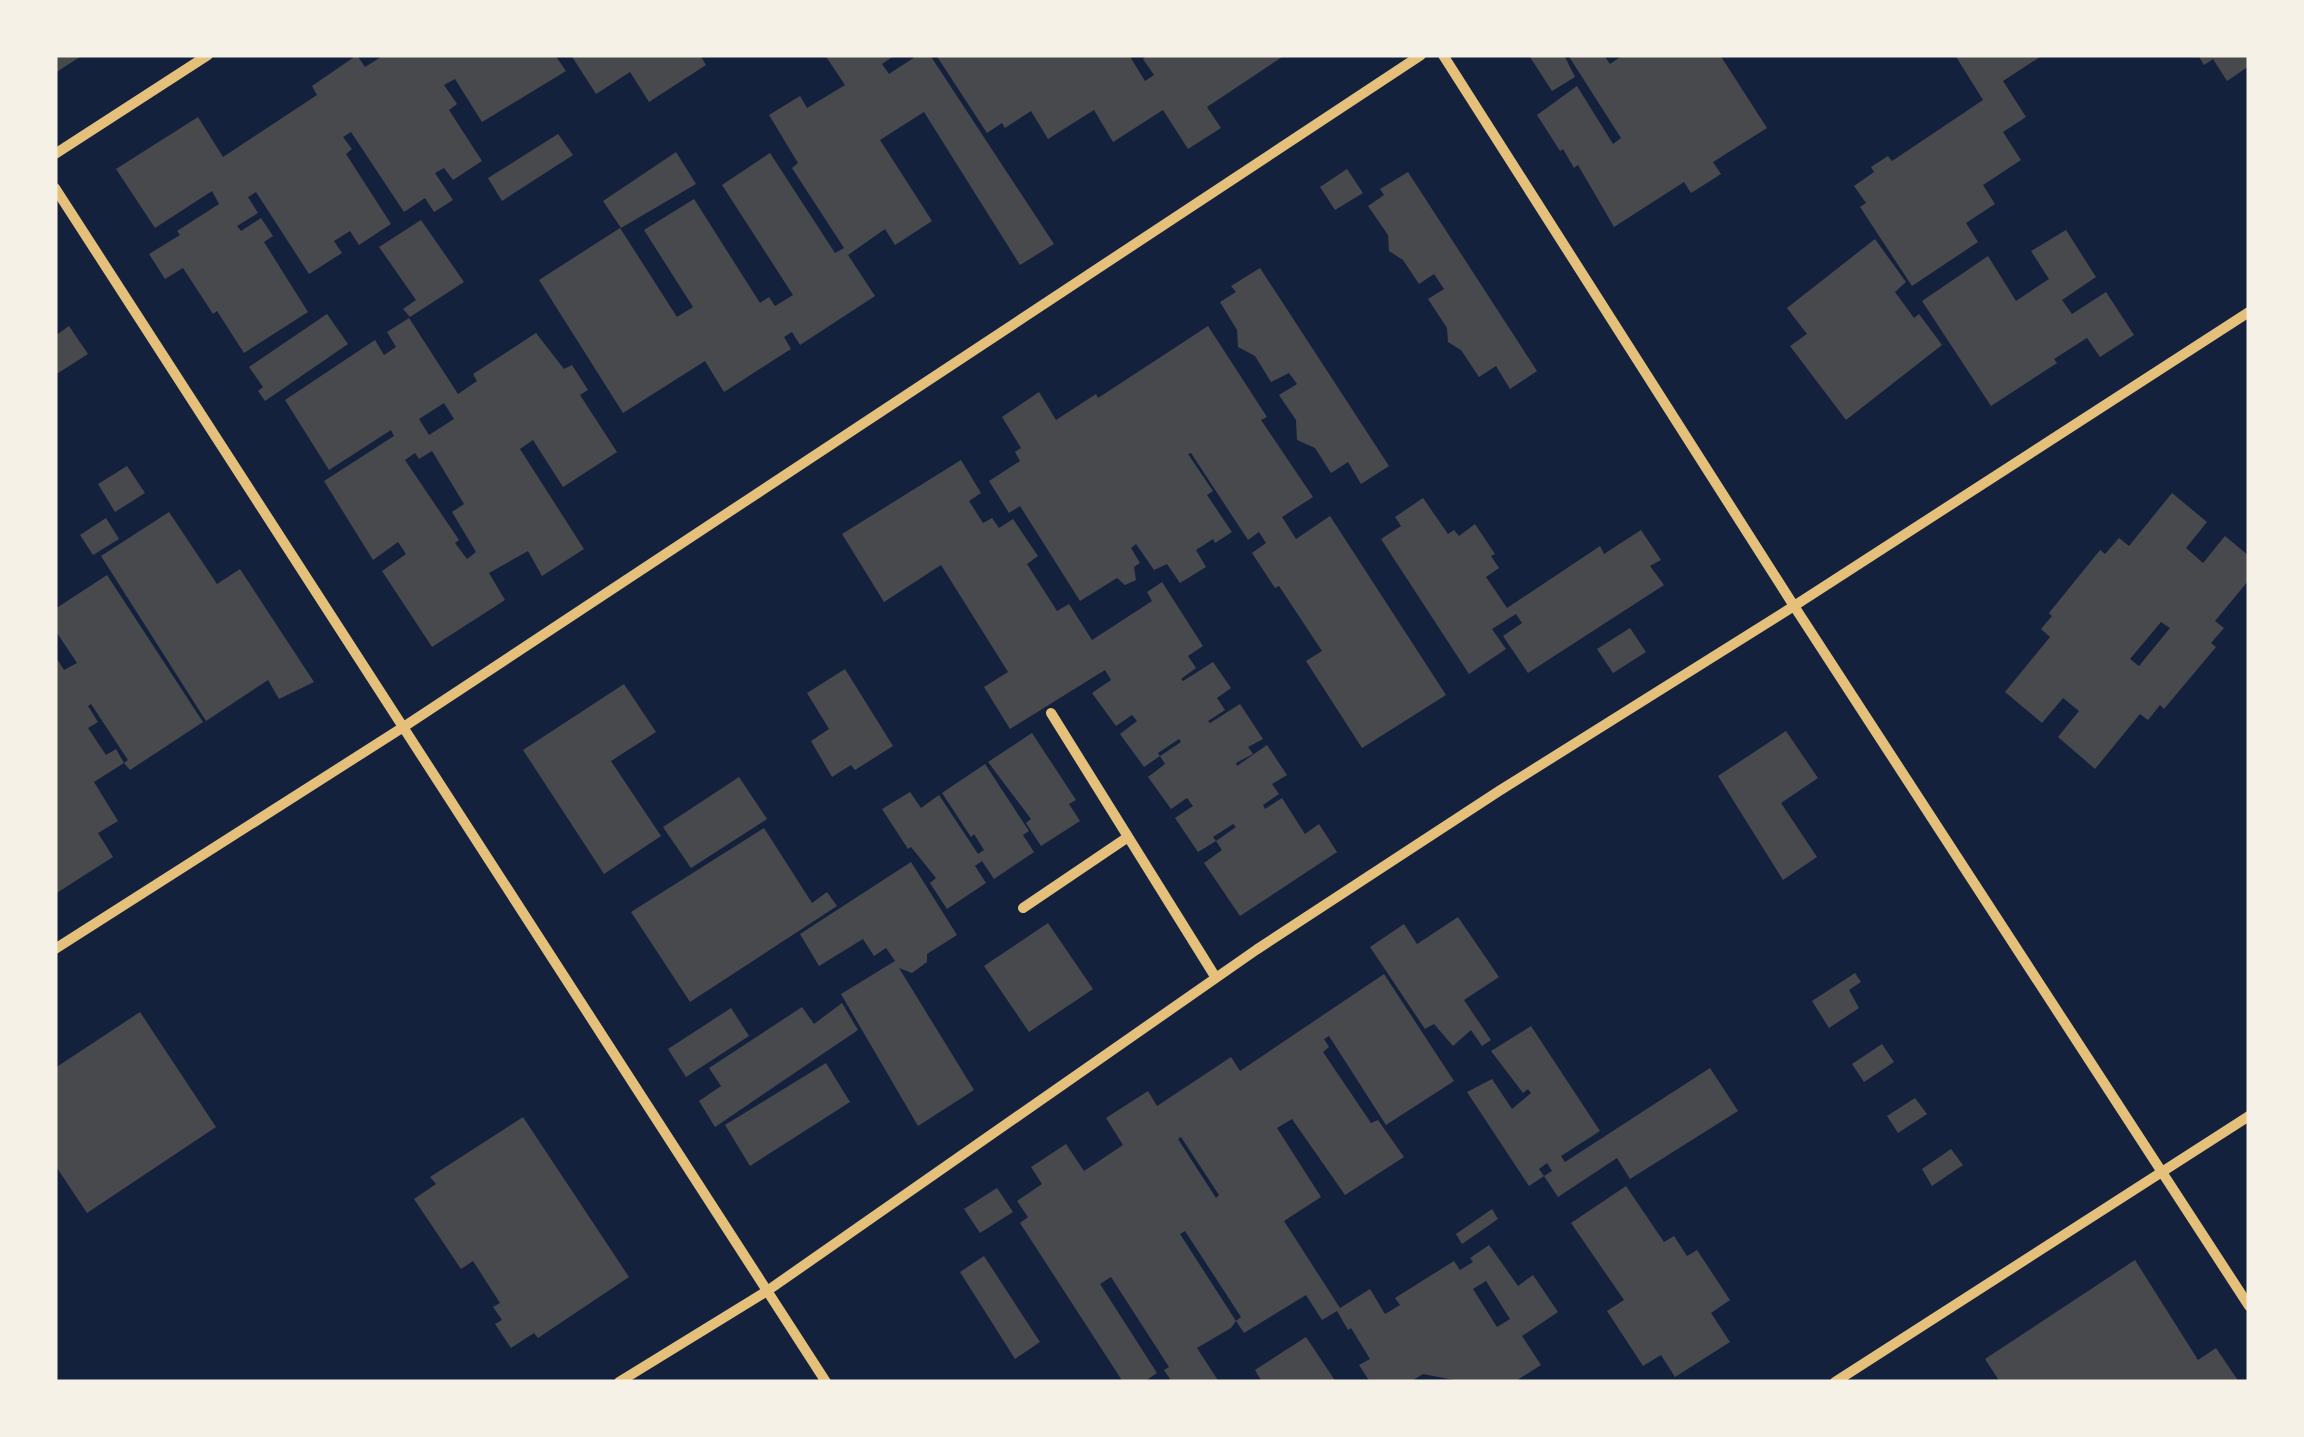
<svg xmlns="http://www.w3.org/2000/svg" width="2304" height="1437" font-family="Literata,serif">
	<rect width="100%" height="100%" fill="#14213d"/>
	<path fill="#48494c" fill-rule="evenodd" d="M55,55H83L55,73Z
		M357,55L365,67L384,55H555L566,71L482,122L455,79L444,85L457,104L449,110L482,161L453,180L444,168L435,173L453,200L434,212L425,198L404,212L351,132L343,137L352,149L346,154L391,224L359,245L350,231L334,241L342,253L309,274L256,192L248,197L258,213L237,226L241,231L261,218L273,236L264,242L308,312L244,353L217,311L213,314L183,268L165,279L149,254L180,235L177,231L219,204L212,191L155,228L116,169L198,117L223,157L317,95L312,86Z
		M571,55H700L706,65L649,102L630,72L596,94Z
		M825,55H895L882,64L889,74L918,55H930L1054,244L1020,265L924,112L880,140L932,221L895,245L885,229L848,255L875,296L800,345L792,332L784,337L791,349L724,392L705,361L623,413L539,280L620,228L677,317L693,307L644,230L694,199L760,303L769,297L775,306L793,295L722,185L770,153L835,253L844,248L792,168L798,163L769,115L800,96L807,108L845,85Z
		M936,55H1129L1145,81L1154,75L1143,59L1147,55H1285L1207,107L1221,128L1188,149L1163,110L1113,142L1094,110L1048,139L1031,111L1005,128L1002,123L987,133Z
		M1533,55H1564L1575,77L1552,91L1530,57Z
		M1568,55H1604L1610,64L1623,55H1720L1767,128L1713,162L1721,174L1691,193L1684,182L1614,227L1578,165L1574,168L1563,149L1560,151L1537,115L1577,86L1613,144L1621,138Z
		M1955,55H2043L2003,81L2026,117L2003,132L2021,160L1983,185L1995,204L1966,223L1978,242L1912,286L1860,207L1866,203L1854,186L1874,172L1871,167L1888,156L1892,161L1983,100Z
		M2198,55H2249V66L2227,81L2213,59L2204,65Z
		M558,134L573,155L502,201L488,178Z
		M676,152L696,184L621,228L603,201Z
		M1347,169L1363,193L1335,210L1320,187Z
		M1408,172L1537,371L1510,389L1496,366L1479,377L1461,350L1448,342L1447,328L1428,299L1444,289L1434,274L1419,284L1403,260L1389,251L1388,235L1368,206L1384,195L1380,189Z
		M421,220L464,282L410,317L403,309L416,300L379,247Z
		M2066,230L2096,277L2062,300L2072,314L2106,292L2134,335L2100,357L2087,338L2054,359L2057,363L1991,406L1922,301L1988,256L2016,301L2049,279L2031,251Z
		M1875,239L1906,282L1895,292L1914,318L1919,314L1942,345L1846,420L1790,346L1807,334L1787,308Z
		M1260,268L1389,466L1361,484L1348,462L1331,473L1315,448L1297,440L1296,420L1279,395L1297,384L1289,373L1271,382L1255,356L1238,347L1237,330L1220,302L1236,292L1231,286Z
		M327,314L348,344L265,401L258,391L263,387L249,367Z
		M409,318L458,394L477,381L473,374L536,333L564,369L572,365L588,390L580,395L617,452L563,487L533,440L520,449L584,549L542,576L528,551L489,573L505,600L432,647L382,571L406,554L398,542L373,560L324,481L394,436L391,430L329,470L285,400L375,340L384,355L396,347L387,332ZM444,403L454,419L429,435L419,419ZM432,451L464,504L452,512L476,552L467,559L455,543L459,540L405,460L415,453L419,459Z
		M69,326L88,354L55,375V336Z
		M1208,326L1267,417L1261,420L1313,497L1282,517L1296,539L1330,516L1446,695L1362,748L1306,661L1322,651L1279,586L1275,588L1252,553L1266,543L1259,532L1248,540L1191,453L1188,454L1213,491L1207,495L1232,532L1215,543L1213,539L1196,550L1206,567L1180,583L1167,564L1154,570L1136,544L1131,548L1140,563L1134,567L1136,580L1125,585L1117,578L1080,601L1020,506L1009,513L989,481L1020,461L1015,452L1021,448L1002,417L1039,392L1056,420L1096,394L1098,398Z
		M961,460L981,493L969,501L983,523L992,518L999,528L1013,519L1038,556L1027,564L1057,611L1069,604L1092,640L1152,601L1147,592L1162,582L1203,646L1188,656L1196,668L1181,679L1183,681L1213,662L1231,688L1217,698L1225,710L1208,721L1210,723L1240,704L1263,739L1248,747L1253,754L1236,763L1237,766L1267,745L1287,775L1272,784L1279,794L1263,805L1265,809L1282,798L1305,834L1319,824L1337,852L1240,916L1204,863L1222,850L1216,841L1236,827L1233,824L1213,837L1216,841L1198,852L1175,818L1193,806L1187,798L1171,809L1148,777L1165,764L1160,756L1181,742L1179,739L1158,753L1160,756L1144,767L1120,734L1137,721L1132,715L1116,726L1092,693L1111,680L1105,670L1010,729L984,687L1008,672L941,565L884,602L842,534Z
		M127,466L145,493L115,512L98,484Z
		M2172,493L2207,522L2186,548L2203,563L2225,536L2249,556V580L2215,621L2224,628L2211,643L2216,647L2164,709L2160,705L2148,720L2140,714L2095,769L2058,737L2079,711L2063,698L2042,723L2005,692L2050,637L2041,629L2052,616L2049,613L2100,550L2105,554L2119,538L2129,546ZM2161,622L2170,628L2139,666L2130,659Z
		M1423,498L1448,534L1454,530L1459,536L1475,524L1495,554L1491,556L1499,568L1486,577L1507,608L1600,546L1604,554L1641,530L1661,560L1650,566L1664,585L1528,673L1503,636L1522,623L1516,614L1492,629L1506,649L1469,674L1381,539L1401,526L1395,517Z
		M169,512L217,584L240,569L314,682L279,699L268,680L206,721L101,556Z
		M106,518L119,539L93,555L80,535Z
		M107,575L203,722L130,770L124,763L128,760L91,704L88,706L98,722L88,728L106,755L116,749L124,763L94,782L118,821L98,833L113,857L55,894V656L64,670L77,663L55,630V609Z
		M1630,628L1646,652L1613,673L1597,649Z
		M845,669L893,746L855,770L851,765L832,777L811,741L829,729L807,693Z
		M624,684L656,732L611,761L661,836L604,874L523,750Z
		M1786,731L1818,778L1781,803L1817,857L1783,880L1718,776Z
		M1032,733L1076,800L1069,804L1080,821L1041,846L1026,823L1031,819L988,762Z
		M985,764L1029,831L1023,835L1034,852L994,879L982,861L975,866L986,883L947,909L930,883L936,878L911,847L908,849L882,809L910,792L921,808L939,795L978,854L984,850L974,834L971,837L942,793Z
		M739,777L767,819L691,868L663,827Z
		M764,828L812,903L827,892L837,906L690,1002L631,912Z
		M911,862L957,935L927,954V962L912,973L899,968L974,1090L918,1126L841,994L895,961L886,948L874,956L863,939L819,966L800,934Z
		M1458,917L1499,977L1464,1000L1491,1040L1482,1046L1471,1030L1453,1046L1434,1024L1425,1029L1370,947L1404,924L1417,944Z
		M1048,923L1093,989L1029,1032L984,966Z
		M1855,973L1861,982L1849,990L1859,1008L1829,1028L1812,1001Z
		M1384,974L1454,1081L1386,1125L1329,1036L1324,1039L1329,1047L1323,1052L1371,1123L1378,1120L1404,1157L1345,1195L1292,1119L1277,1128L1321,1197L1284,1221L1340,1308L1370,1289L1385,1314L1400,1305L1395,1298L1454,1261L1460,1270L1473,1262L1470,1258L1489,1245L1518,1286L1533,1275L1558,1312L1522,1336L1541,1365L1514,1382H1465L1423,1374L1410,1382H1370L1359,1365L1370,1359L1351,1328L1348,1330L1337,1311L1322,1320L1306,1295L1244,1333L1236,1321L1231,1328L1197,1348L1219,1382H1172L1164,1370L1169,1367L1111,1277L1100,1284L1157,1373L1144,1382H1123L1020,1223L1028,1217L1017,1201L1042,1184L1031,1167L1066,1144L1084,1171L1123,1145L1106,1118L1148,1091L1157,1106L1231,1057L1240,1071ZM1181,1137L1219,1195L1216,1198L1178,1139ZM1185,1231L1241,1317L1236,1321L1180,1234ZM1486,1281L1510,1319L1497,1327L1473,1289Z
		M842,1003L858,1030L715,1127L699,1101L721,1086L709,1068L802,1007L814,1024Z
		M731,1008L749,1036L686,1077L668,1049Z
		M140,1012L216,1127L87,1213L55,1165V1068Z
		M1531,1026L1600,1131L1561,1156L1565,1162L1710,1068L1738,1111L1630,1179L1617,1158L1558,1197L1544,1176L1552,1171L1547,1163L1539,1169L1544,1176L1529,1186L1467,1092L1492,1079L1512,1109L1531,1093L1528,1089L1523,1093L1491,1051Z
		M1882,1044L1894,1062L1864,1082L1852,1064Z
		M826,1063L850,1102L750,1166L725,1125Z
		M1915,1098L1927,1114L1898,1133L1887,1116Z
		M523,1117L629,1277L538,1338L534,1333L511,1348L495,1324L502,1320L493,1307L500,1303L473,1261L461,1269L414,1199L436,1184L430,1177Z
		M1951,1149L1963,1165L1932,1186L1922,1169Z
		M1626,1186L1664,1242L1674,1236L1687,1256L1697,1250L1730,1300L1711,1313L1730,1342L1675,1377L1661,1355L1643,1366L1607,1311L1624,1300L1571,1223Z
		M997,1188L1013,1212L980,1233L964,1209Z
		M1492,1209L1498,1219L1462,1244L1456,1234Z
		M984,1256L1040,1342L1015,1359L960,1272Z
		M2135,1260L2198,1360L2216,1348L2239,1382H2000L1985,1359Z
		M1306,1337L1336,1382H1262L1255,1370Z"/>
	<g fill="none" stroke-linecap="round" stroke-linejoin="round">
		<path stroke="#e5c07b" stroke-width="10" d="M1443,55L1794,606L2249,1306
			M55,154L208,55
			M55,188L826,1382
			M1051,713L1216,978
			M1023,908L1128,837
			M55,949L405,726L1421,55
			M619,1382L767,1291L1256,950L1499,791L1794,606L2249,312
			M1835,1382L2249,1116"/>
	</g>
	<rect width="2304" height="1437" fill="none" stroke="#f6f1e7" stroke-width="115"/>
</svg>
